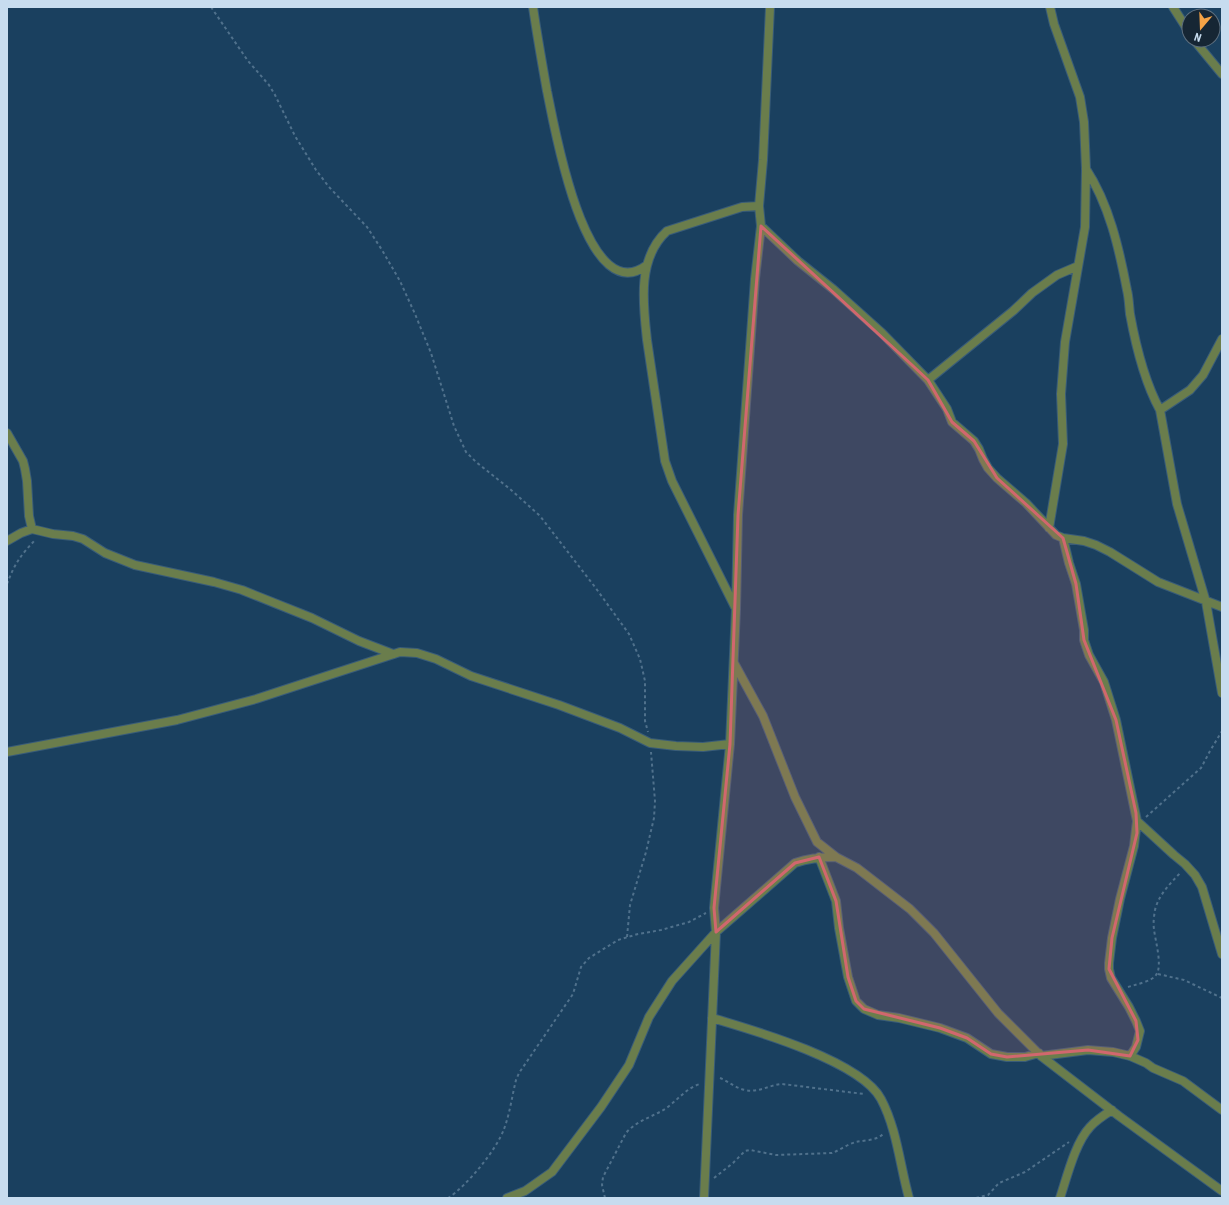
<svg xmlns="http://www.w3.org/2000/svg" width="1229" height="1205" font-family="'Roboto Condensed',sans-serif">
	<rect width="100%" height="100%" fill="#1a405f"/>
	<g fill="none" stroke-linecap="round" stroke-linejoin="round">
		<g stroke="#395c79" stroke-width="10">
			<path id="street" d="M533,7C537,35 542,63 547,91C554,124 585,312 647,265
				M1173,7L1189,32
				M1194,40L1222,74
				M1086,169C1109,204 1119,248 1127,290C1129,298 1129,306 1130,314C1136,347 1144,381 1160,410L1177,504L1206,602L1222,693
				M761,226L798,261L833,289L882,333L928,380L947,409L952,422L974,441L979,449L983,459L988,468L997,478L1026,503L1056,535L1063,538L1084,541L1096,545L1110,552L1158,582L1222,607
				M928,380L1013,311L1032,293L1057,275L1078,266
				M1160,410L1190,390L1203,375L1222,339
				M7,433L23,461L25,469L27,481L29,516L32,529
				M1049,528L1063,444L1061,394L1065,342L1085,227L1086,169L1084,122L1080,97L1054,24L1050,7
				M1063,538L1069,563L1076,584L1084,630V640L1089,655L1104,682L1116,720L1137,821L1134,846L1120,899L1112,938L1109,963V969L1111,978L1129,1007L1136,1021L1140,1031L1136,1047L1130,1056
				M7,541L21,533L32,529L53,534L73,536L83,539L105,553L135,565L214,582L242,590L312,618L359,641L393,654
				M735,607L672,481L665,461L647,340C643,304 637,258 667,231L742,207L759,206
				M734,663L763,716L795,797L817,842L836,857L857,868L910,909L934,933L998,1013L1041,1056L1119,1116L1222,1191
				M7,752L177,720L256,699L400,652L417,653L436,659L471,676L559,705L620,728L650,743L676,746L703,747L730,744
				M1137,821L1174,855L1185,864L1195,875L1202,887L1222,954
				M819,857L836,901L839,928L848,977L856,1001L864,1009L878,1015L899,1018L940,1028L967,1038L991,1054L1007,1057H1025L1039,1053
				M712,1018C753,1030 861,1061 881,1099C897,1129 900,1166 909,1198
				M1041,1056L1088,1050L1113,1052L1130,1056L1146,1063L1153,1068L1183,1081L1222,1110
				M507,1198L525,1191L552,1172L601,1107L629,1065L649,1017L672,981L716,932L795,863C809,858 821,857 836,857
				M704,1198L716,932L714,908L730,744L736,609L738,515L755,279L761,226L759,206L763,160L770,7
				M1060,1198C1067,1177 1075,1143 1090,1127C1096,1120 1104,1115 1112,1110"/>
		</g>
		<path stroke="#50718c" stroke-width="2" stroke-dasharray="3 3" stroke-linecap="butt" d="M211,7L248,61L269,85L275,95L295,136L316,170L329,187L367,227L382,250L400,281L415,314L431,353L454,426L466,452L476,462L510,489L540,516L595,587L629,634L640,659L645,681V721L648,732
			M7,584C15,563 20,556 36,539
			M1146,817L1201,768L1210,751L1222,731
			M627,937L630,905L646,852L654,818L655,801L651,752
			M1158,974L1184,980L1222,998
			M1128,987C1134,985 1153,981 1156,975C1163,966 1155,940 1154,929C1153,923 1154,916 1155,910C1159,894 1170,884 1181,872
			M720,1078C728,1081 735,1088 745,1090C758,1093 769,1085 782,1084L864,1094
			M714,1178L733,1163L745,1151L750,1150L776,1155L832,1153C840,1150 848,1144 856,1142C865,1140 877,1141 884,1133
			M448,1198C467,1186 497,1149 504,1129C510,1113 512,1096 516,1080L519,1073L573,994L581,967L589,958L618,940L638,934L661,930L689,922L706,913
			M605,1198L602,1185L603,1177L626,1133C636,1121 652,1117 665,1109C677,1101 686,1088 700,1084
			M976,1198L988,1195L999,1183L1025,1172L1069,1142"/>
		<use href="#street" stroke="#6a7d4c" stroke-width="8"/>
	</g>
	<path fill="#d1676e" fill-opacity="0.2" stroke="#d1676e" stroke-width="3" stroke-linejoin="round" d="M761,226L912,365L928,380L952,422L974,441L997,478L1063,538L1076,584L1084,640L1116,720L1136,813L1137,833L1112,938L1109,969L1136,1021L1138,1040L1130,1056L1088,1050L1007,1057L991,1054L967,1038L940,1028L864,1009L856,1001L848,977L836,901L819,857L795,863L716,932L714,908L730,744L738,515Z"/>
	<rect width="1229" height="1205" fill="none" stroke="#c7dcef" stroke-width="16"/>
	<g transform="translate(1201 28) rotate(199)"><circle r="19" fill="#162634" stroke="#5d6f7f"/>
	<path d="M0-3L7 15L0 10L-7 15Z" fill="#f5a346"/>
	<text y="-6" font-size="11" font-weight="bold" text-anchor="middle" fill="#c7dcef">N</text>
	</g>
</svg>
